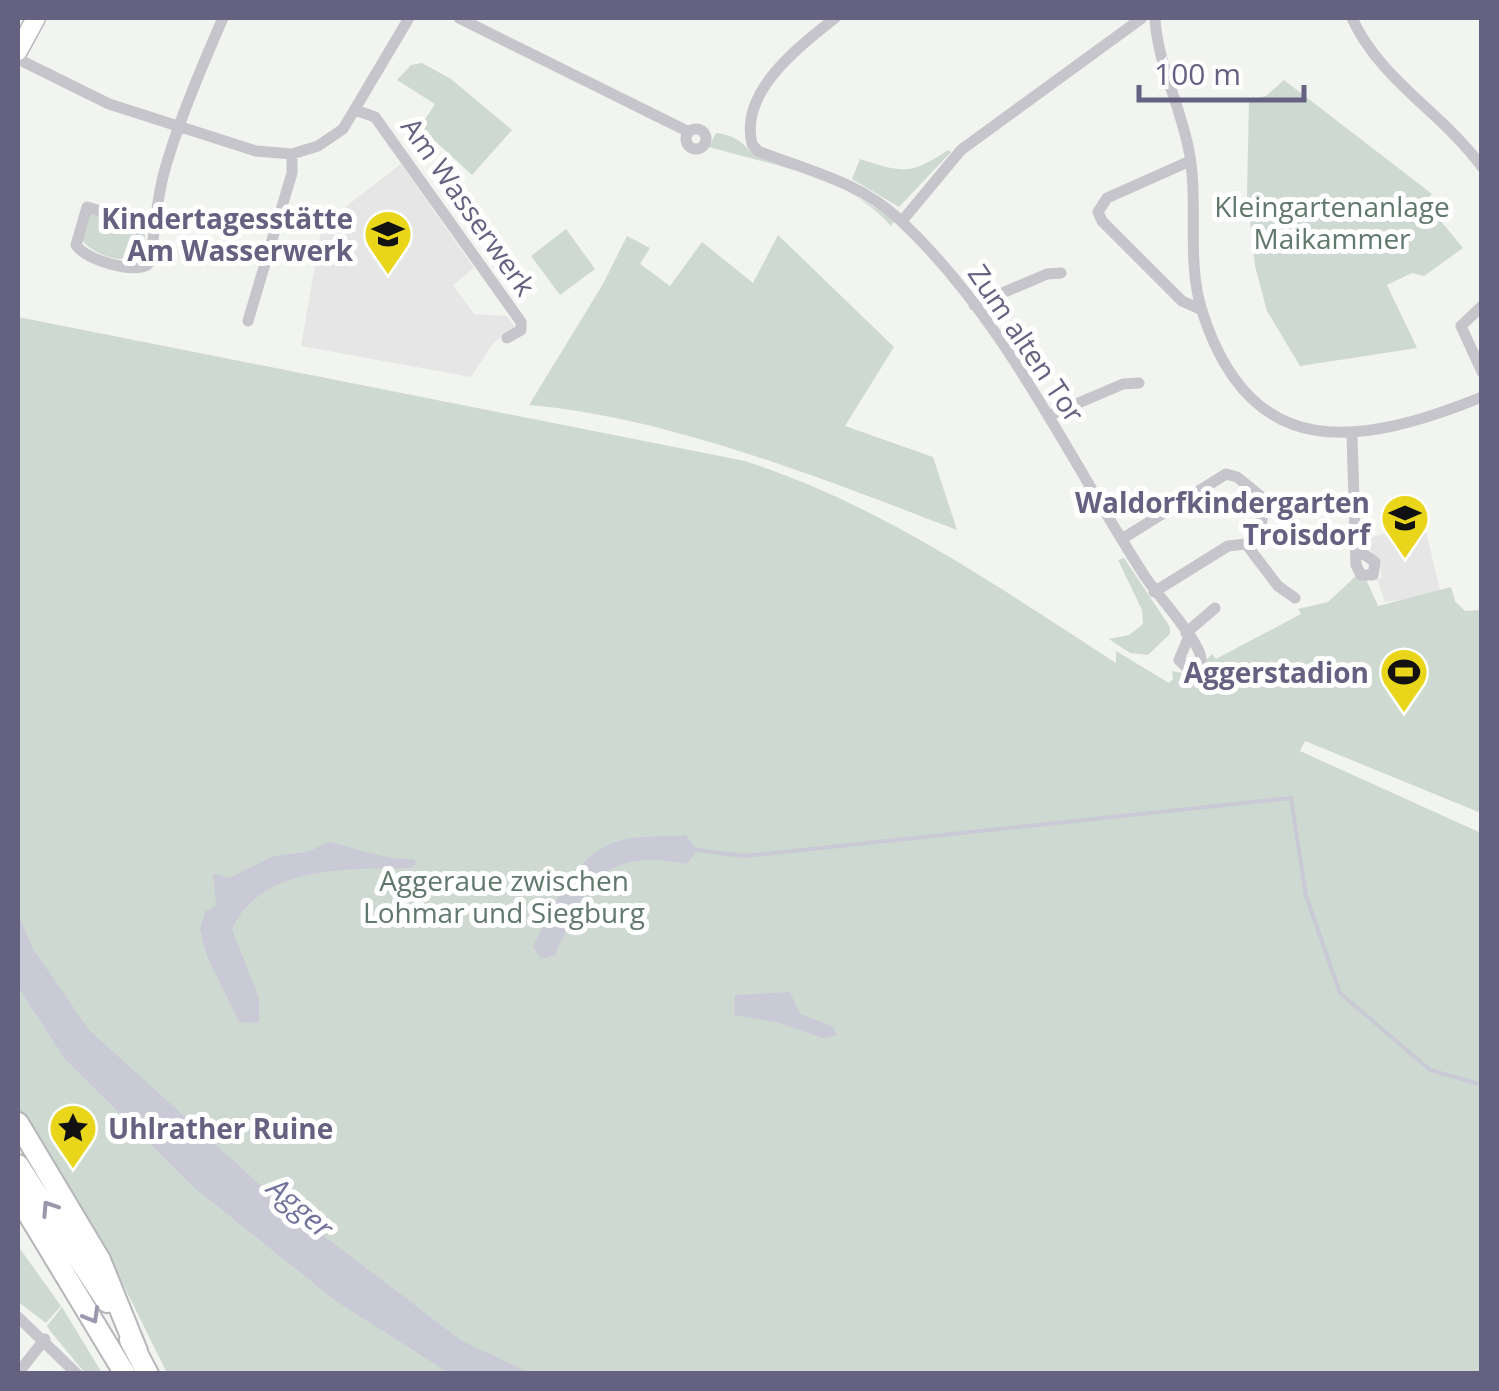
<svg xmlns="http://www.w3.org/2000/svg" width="1499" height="1391" font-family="'Open Sans',sans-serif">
	<rect width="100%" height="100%" fill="#f1f4ef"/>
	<path fill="#e5e6e5" d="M401,164L474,268L453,285L474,314L507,316L515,327L493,343L471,377L301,346L322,225Z
		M1424,523L1441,594L1385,602L1377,579L1382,578L1379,563L1364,539Z"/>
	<path fill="#ced9d2" d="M422,63L451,79L512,130L472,175L420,127L435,104L397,80L411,65Z
		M1284,80L1432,194L1425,202L1463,248L1424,276L1412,273L1387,285L1417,348L1300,366L1267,311L1255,266L1247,194L1249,101L1266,96Z
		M716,133C746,137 741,149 762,157C815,179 845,185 894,221L891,226C849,177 768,164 709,147Z
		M948,150L951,152L899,207L852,179L860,159C903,173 911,175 948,150Z
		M94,213L145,233L144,254C127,266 94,256 82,240L90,214Z
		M566,229L595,269L560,295L531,256Z
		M778,235L894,347L845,426L933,457L957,530C826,480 669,417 529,405L603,284L627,236L650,248L640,264L670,286L702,242L753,283Z
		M18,317L745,461C881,505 997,586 1116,663V651L1169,683L1173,679L1172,671L1191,675L1212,654L1216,659L1301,614L1298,609L1328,602L1357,575L1366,579L1378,606L1451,587L1455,601L1465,611L1481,610V813L1305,741L1300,751L1481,833V1373H167L107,1252L18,1115Z
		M1124,558L1170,627V634L1148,655L1130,653L1109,639L1129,635L1143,624L1142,610L1118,560Z
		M18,1246L61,1306L46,1323L18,1302Z
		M62,1307L102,1373H85L51,1332L47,1326Z"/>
	<path fill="#c9cad5" d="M686,835L697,850L687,864C602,847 586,884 555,955L541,959L533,947C552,908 575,851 622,840C642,835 666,837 686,835Z
		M329,842C357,848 386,861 414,859L416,863L412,868C351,869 261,864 232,929L259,998V1023L239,1022L207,956L200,929L206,911L216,905L213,873L229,878L274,856L307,852Z
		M18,914L33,949L89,1030L279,1202L462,1341L530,1373H449L336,1301L196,1189L65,1059L18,987Z
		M790,992L800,1014L832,1026L837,1035L823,1038L776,1022L734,1015L735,995Z"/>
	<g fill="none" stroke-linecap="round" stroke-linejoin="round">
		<path stroke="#c9cad5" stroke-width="4" d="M697,850L745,856L1291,798L1306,896L1340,993L1430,1070L1482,1085"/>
		<g stroke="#b8b7be" stroke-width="21">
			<path id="primary" d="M18,51L36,18"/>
		</g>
		<g stroke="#b5b5ba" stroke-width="24">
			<path id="trunk" d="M18,1123L100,1260L137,1351
				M18,1165L107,1302
				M18,1197L125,1374
				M130,1340L148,1374"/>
		</g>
		<path stroke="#c6c5cb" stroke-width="11" d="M459,18L689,132
			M835,18C800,46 739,91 752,144L758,151C809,171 858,181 900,220C1005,318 1067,456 1144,575C1155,593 1204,645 1201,661L1188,669L1179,660L1189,636
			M1155,18C1157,62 1181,107 1189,151C1199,202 1186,261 1202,311C1251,465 1360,446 1482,397
			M1352,18C1380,80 1443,113 1482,167
			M18,59L109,104L256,151L292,154L318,146L343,129L409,18
			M355,110L375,117L521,322V330L507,338
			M686 139a10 10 0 1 1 20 0a10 10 0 1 1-20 0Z
			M1190,161L1107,198L1098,212L1102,221L1182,301L1202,310
			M902,221L961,150L1142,18
			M155,227L87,207L76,245C86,260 131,273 147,265L150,262C155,229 157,194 167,162C182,113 203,64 223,18
			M974,305L1047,274L1061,273
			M1482,306L1461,326L1482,372
			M248,321L292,173V154
			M1048,416L1123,384L1139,383
			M1352,436L1356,565L1361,575H1373L1375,562L1358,550
			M1122,539L1226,474L1237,477L1264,499L1262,521L1246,544
			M1246,544L1278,586L1295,598
			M1154,592L1228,546L1246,544
			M1186,633L1215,608
			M18,1317L77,1374
			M18,1373L45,1339"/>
		<use href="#primary" stroke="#fff" stroke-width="18"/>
		<use href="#trunk" stroke="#fff" stroke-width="20"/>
	</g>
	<defs><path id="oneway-chevron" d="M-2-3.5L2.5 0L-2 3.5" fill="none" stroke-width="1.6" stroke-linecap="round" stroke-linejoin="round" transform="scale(2.5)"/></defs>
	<g stroke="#9b98ad">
		<use href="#oneway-chevron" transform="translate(49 1208) rotate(-123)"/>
		<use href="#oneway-chevron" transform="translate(92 1316) rotate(60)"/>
	</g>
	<defs>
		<g id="school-pin" transform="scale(2.5)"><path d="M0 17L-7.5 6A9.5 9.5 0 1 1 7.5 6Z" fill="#e9d61a" stroke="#fff"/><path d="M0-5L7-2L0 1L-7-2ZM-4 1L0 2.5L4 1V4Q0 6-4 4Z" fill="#111"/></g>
		<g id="stadium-pin" transform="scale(2.5)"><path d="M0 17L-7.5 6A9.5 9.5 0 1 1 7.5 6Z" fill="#e9d61a" stroke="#fff"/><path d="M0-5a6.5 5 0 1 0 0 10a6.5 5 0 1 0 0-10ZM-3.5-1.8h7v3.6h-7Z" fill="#111"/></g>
		<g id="sight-pin" transform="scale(2.5)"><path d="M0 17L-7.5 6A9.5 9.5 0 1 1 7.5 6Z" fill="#e9d61a" stroke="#fff"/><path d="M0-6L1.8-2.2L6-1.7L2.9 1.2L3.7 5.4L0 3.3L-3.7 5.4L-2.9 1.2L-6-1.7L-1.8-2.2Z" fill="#111"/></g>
	</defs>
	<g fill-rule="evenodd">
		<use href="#school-pin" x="388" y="234"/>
		<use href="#school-pin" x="1405" y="518"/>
		<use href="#stadium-pin" x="1404" y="672"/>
		<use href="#sight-pin" x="73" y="1128"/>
	</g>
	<g text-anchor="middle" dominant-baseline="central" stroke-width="10" stroke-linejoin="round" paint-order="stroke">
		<g font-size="28" fill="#656181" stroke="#fff">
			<text transform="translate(469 206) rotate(55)">Am Wasserwerk</text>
			<text transform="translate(1027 343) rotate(56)">Zum alten Tor</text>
		</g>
		<g font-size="28" fill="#61786c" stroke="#fff">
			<text x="1332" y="206">Kleingartenanlage<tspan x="1332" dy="32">Maikammer</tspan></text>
			<text x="504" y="880">Aggeraue zwischen<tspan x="504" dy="32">Lohmar und Siegburg</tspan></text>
		</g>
		<g font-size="28" font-weight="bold" fill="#656181" stroke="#fff" text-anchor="end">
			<text x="353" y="218">Kindertagesstätte<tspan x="353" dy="32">Am Wasserwerk</tspan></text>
			<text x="1370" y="502">Waldorfkindergarten<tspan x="1370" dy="32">Troisdorf</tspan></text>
			<text x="1369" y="672">Aggerstadion</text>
			<text x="108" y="1128" text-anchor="start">Uhlrather Ruine</text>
		</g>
		<g font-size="30" font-style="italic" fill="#70729b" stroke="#fff">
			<text transform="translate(301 1207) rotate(41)">Agger</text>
		</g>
	</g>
	<rect width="1499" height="1391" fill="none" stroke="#656181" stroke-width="40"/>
	<path d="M1139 85v15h165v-15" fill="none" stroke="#656181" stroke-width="5"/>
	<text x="1154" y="85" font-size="30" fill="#656181" stroke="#ffffff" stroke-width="8" paint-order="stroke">100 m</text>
</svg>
